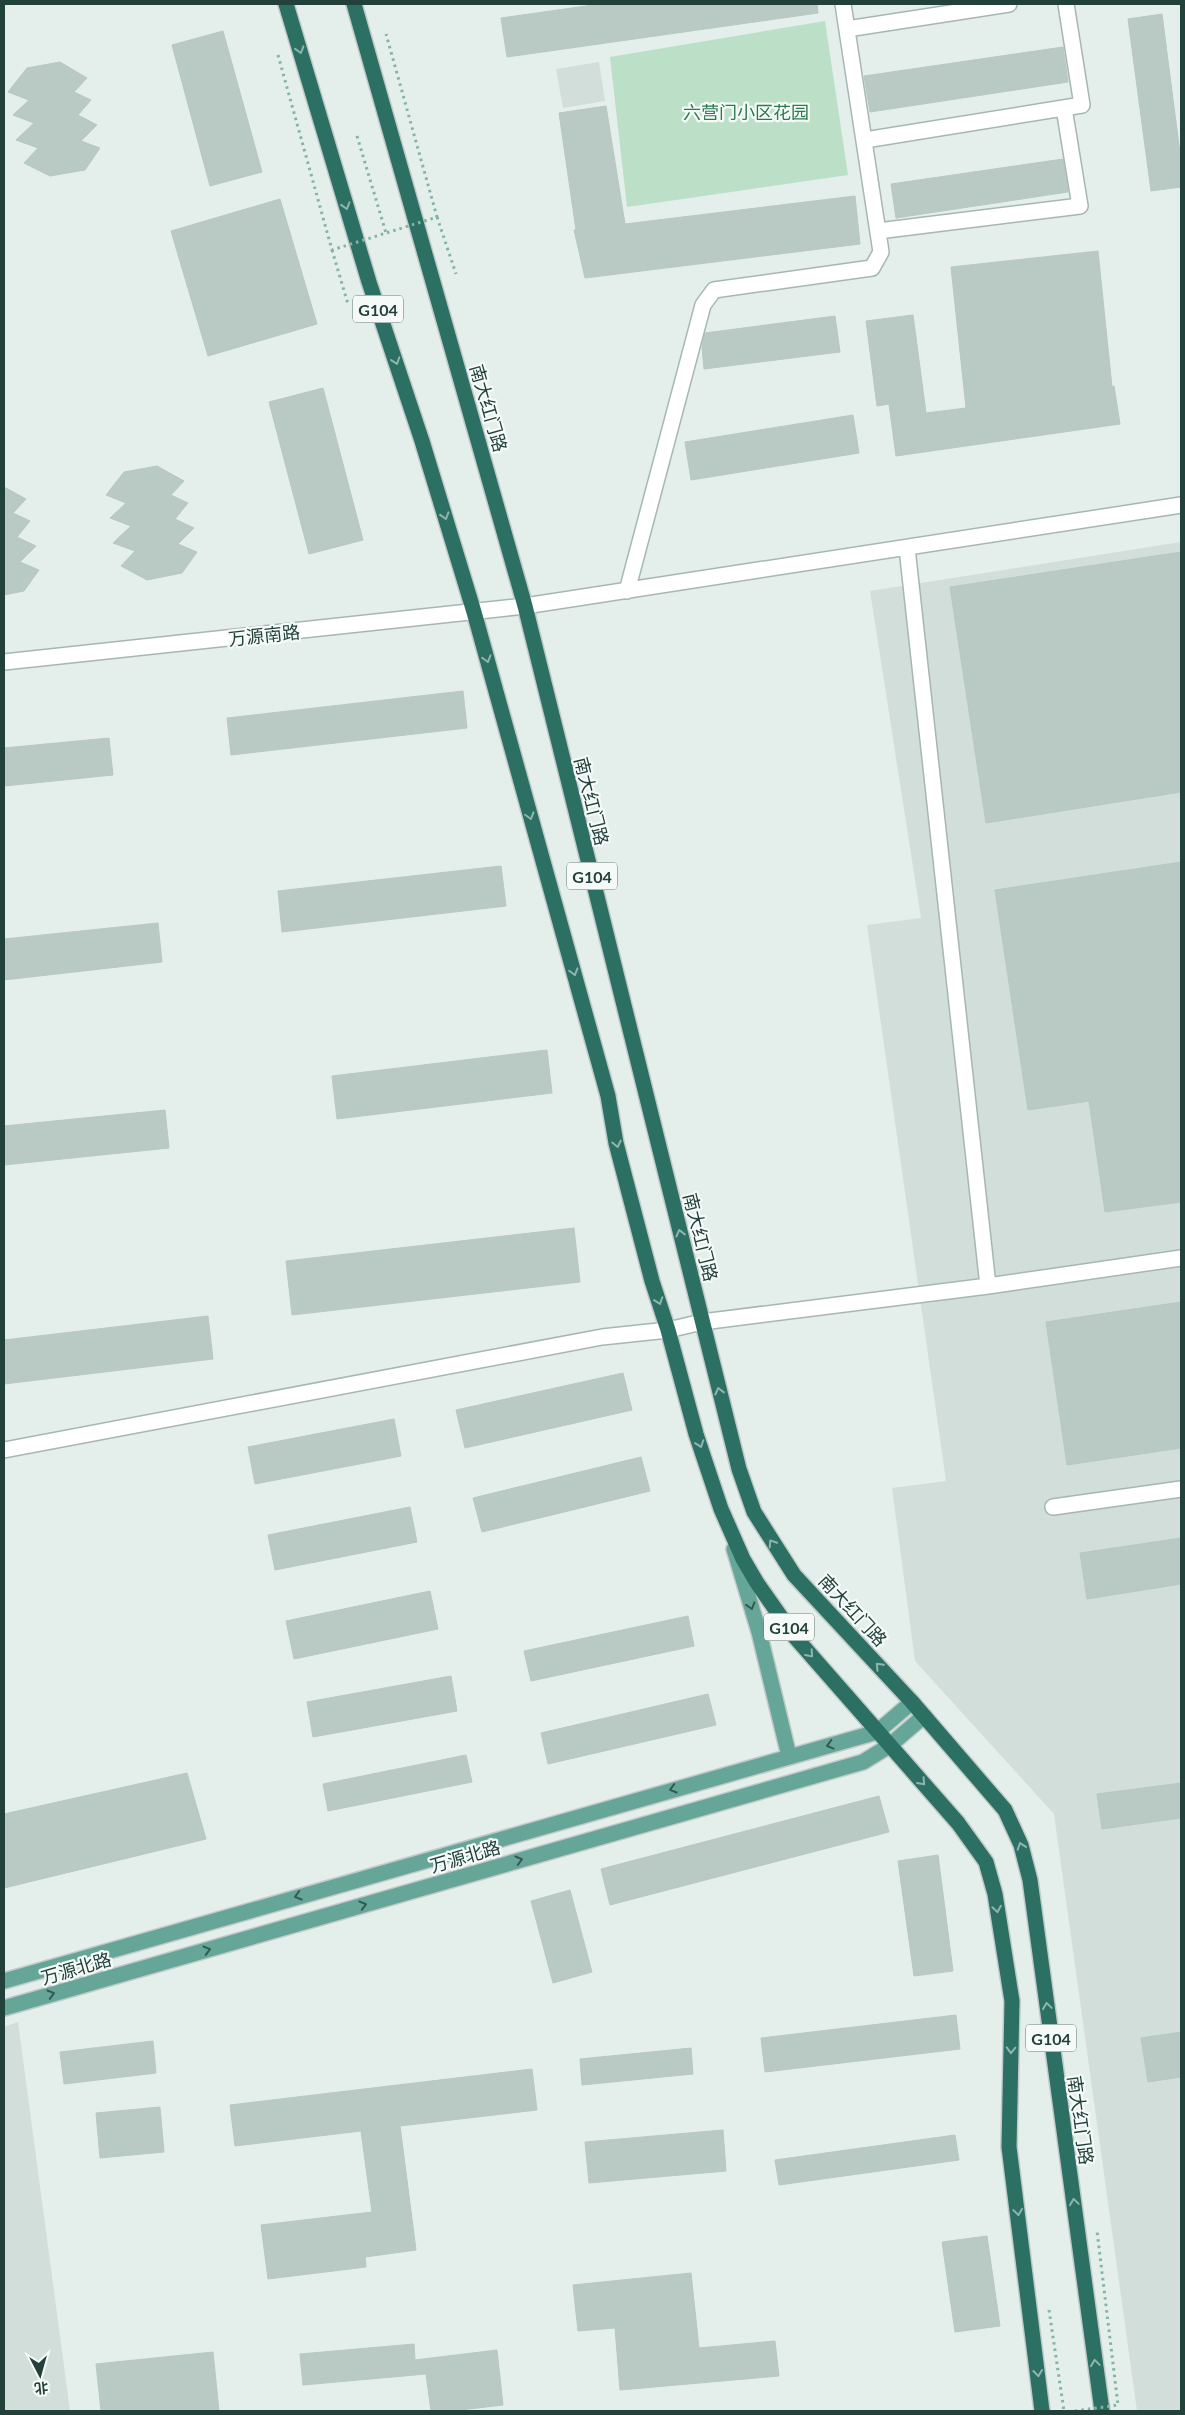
<svg xmlns="http://www.w3.org/2000/svg" width="1185" height="2415" font-family="Lato,'Noto Sans SC',sans-serif">
	<rect width="100%" height="100%" fill="#e4eeea"/>
	<path fill="#d2ded9" d="M599,62L605,101L563,108L556,69Z
		M1181,542V2411H1137L1054,1814L915,1661L892,1488L946,1481L867,925L921,918L870,591Z
		M18,2022L70,2411H4V2027Z"/>
	<path fill="#bce0c7" d="M825,21L848,175L627,207L610,57Z"/>
	<path fill="#b9c9c3" stroke="#b6c9c2" d="M600,4H817L818,13L507,57L501,18Z
		M1162,14L1181,161V187L1151,191L1128,19Z
		M223,31L262,172L210,186L172,45Z
		M1063,47L1068,82L870,112L864,76Z
		M60,62L87,78L74,92L91,100L78,115L97,125L81,141L100,148L85,170L50,176L24,163L38,148L16,140L34,123L13,115L29,100L8,92L27,68Z
		M606,106L625,224L855,196L860,244L585,278L574,230H576L559,113Z
		M1063,159L1068,192L896,218L891,184Z
		M280,199L317,324L208,356L171,231Z
		M1098,251L1112,387L1114,386L1120,424L896,456L889,404L877,406L866,321L913,315L926,413L966,408L951,267Z
		M835,316L840,352L704,369L702,347L705,333Z
		M323,388L363,540L309,554L269,402Z
		M853,415L859,453L691,480L685,442Z
		M157,466L184,481L171,495L188,503L175,519L194,528L178,544L197,552L182,573L147,580L121,566L135,551L113,543L131,526L110,518L126,503L106,495L124,472Z
		M4,487L26,499L13,513L30,521L17,537L36,546L20,562L39,570L24,591L4,595Z
		M1181,552V792L986,823L950,587Z
		M463,691L467,728L231,755L227,718Z
		M109,738L113,775L4,786V748Z
		M1181,862V1202L1105,1212L1089,1101L1028,1110L995,890Z
		M501,866L506,906L282,932L278,891Z
		M158,923L162,962L4,980V939Z
		M547,1050L552,1093L337,1119L332,1076Z
		M165,1110L169,1148L4,1165V1126Z
		M574,1228L580,1282L292,1315L286,1261Z
		M1181,1302V1448L1067,1465L1046,1322Z
		M208,1316L213,1359L4,1384V1340Z
		M623,1373L632,1410L465,1448L456,1410Z
		M394,1419L401,1456L255,1484L248,1447Z
		M641,1457L650,1491L482,1532L473,1498Z
		M410,1507L417,1542L275,1570L268,1535Z
		M1181,1538V1584L1087,1599L1080,1553Z
		M430,1591L438,1629L294,1659L286,1621Z
		M688,1616L694,1646L531,1681L524,1651Z
		M451,1676L457,1711L313,1737L307,1702Z
		M708,1694L716,1725L548,1764L541,1733Z
		M466,1755L472,1782L328,1811L323,1784Z
		M187,1773L206,1839L4,1888V1814Z
		M1181,1783V1818L1102,1829L1097,1794Z
		M879,1796L889,1832L610,1905L601,1869Z
		M938,1855L953,1971L914,1976L898,1861Z
		M570,1890L592,1972L553,1983L531,1901Z
		M956,2015L960,2049L765,2072L761,2038Z
		M1181,2032V2077L1148,2082L1141,2038Z
		M153,2041L156,2073L64,2084L60,2052Z
		M691,2048L693,2074L582,2085L580,2059Z
		M532,2069L537,2110L400,2126L416,2250L365,2257L366,2267L268,2279L261,2225L372,2212L361,2131L235,2146L230,2105Z
		M160,2107L164,2152L100,2158L96,2113Z
		M723,2130L726,2171L589,2183L585,2142Z
		M955,2135L959,2160L779,2185L775,2160Z
		M987,2236L1000,2326L955,2332L942,2242Z
		M691,2273L699,2348L775,2341L779,2376L620,2390L615,2328L578,2331L573,2285Z
		M414,2344L415,2360L497,2350L503,2405L452,2411H431L426,2374L303,2385L300,2354Z
		M213,2352L219,2411H101L96,2364Z"/>
	<g fill="none" stroke-linecap="round" stroke-linejoin="round">
		<g stroke="#a6b7b2" stroke-width="18">
			<path id="minor" d="M847,29L1009,4
				M865,140L1082,105L1066,4
				M878,231L1080,206L1064,108
				M907,548L988,1286L1181,1258
				M627,591L703,305L714,290L872,268L881,252L843,4
				M4,662L525,606L1181,505
				M4,1450L602,1337L668,1330L702,1322L988,1286
				M1053,1507L1181,1489"/>
		</g>
		<g stroke="#c1cac8" stroke-width="18">
			<path id="major" d="M734,1549L759,1632L789,1756
				M4,1981L877,1732L912,1702
				M4,2008L863,1762L889,1746L924,1716"/>
		</g>
		<g stroke="#c1cac8" stroke-width="18">
			<path id="highway" d="M286,4L369,282L422,441L474,612L608,1096L616,1143L652,1281L668,1330L696,1434L721,1509L743,1559L757,1583L795,1637L958,1823L986,1862L995,1894L1012,2001L1009,2147L1042,2411
				M354,4L525,606L739,1469L754,1512L794,1575L912,1702L1005,1810L1021,1845L1030,1880L1102,2411"/>
		</g>
		<path stroke="#83b4a6" stroke-width="3" stroke-dasharray="2.5 4" stroke-linecap="butt" d="M357,136L386,233
			M437,217L456,274
			M332,250L348,304
			M1049,2310L1064,2411"/>
		<use href="#minor" stroke="#fff" stroke-width="15"/>
		<use href="#major" stroke="#66a698" stroke-width="15"/>
		<use href="#highway" stroke="#2c7064" stroke-width="15"/>
		<path stroke="#83b4a6" stroke-width="3" stroke-dasharray="2.5 4" stroke-linecap="butt" d="M278,55L332,250L437,217L386,34
			M1075,2411L1118,2405L1097,2231"/>
	</g>
	<defs><path id="oneway-chevron" d="M-2-3.5L2.5 0L-2 3.5" fill="none" stroke-width="1.6" stroke-linecap="round" stroke-linejoin="round" transform="scale(1.25)"/></defs>
	<g stroke="#90b5ae">
		<use href="#oneway-chevron" transform="translate(300 50) rotate(73)"/>
		<use href="#oneway-chevron" transform="translate(346 206) rotate(73)"/>
		<use href="#oneway-chevron" transform="translate(396 361) rotate(71)"/>
		<use href="#oneway-chevron" transform="translate(445 516) rotate(73)"/>
		<use href="#oneway-chevron" transform="translate(487 659) rotate(74)"/>
		<use href="#oneway-chevron" transform="translate(530 816) rotate(74)"/>
		<use href="#oneway-chevron" transform="translate(574 972) rotate(74)"/>
		<use href="#oneway-chevron" transform="translate(617 1144) rotate(77)"/>
		<use href="#oneway-chevron" transform="translate(680 1233) rotate(-104)"/>
		<use href="#oneway-chevron" transform="translate(659 1301) rotate(71)"/>
		<use href="#oneway-chevron" transform="translate(719 1391) rotate(-104)"/>
		<use href="#oneway-chevron" transform="translate(700 1444) rotate(71)"/>
		<use href="#oneway-chevron" transform="translate(772 1543) rotate(-123)"/>
		<use href="#oneway-chevron" transform="translate(810 1654) rotate(49)"/>
		<use href="#oneway-chevron" transform="translate(879 1666) rotate(-133)"/>
		<use href="#oneway-chevron" transform="translate(922 1782) rotate(48)"/>
		<use href="#oneway-chevron" transform="translate(1021 1846) rotate(-109)"/>
		<use href="#oneway-chevron" transform="translate(997 1909) rotate(81)"/>
		<use href="#oneway-chevron" transform="translate(1047 2006) rotate(-98)"/>
		<use href="#oneway-chevron" transform="translate(1011 2050) rotate(91)"/>
		<use href="#oneway-chevron" transform="translate(1074 2202) rotate(-98)"/>
		<use href="#oneway-chevron" transform="translate(1018 2212) rotate(82)"/>
		<use href="#oneway-chevron" transform="translate(1095 2363) rotate(-98)"/>
		<use href="#oneway-chevron" transform="translate(1038 2373) rotate(84)"/>
	</g>
	<g stroke="#335a52">
		<use href="#oneway-chevron" transform="translate(751 1606) rotate(73)"/>
		<use href="#oneway-chevron" transform="translate(830 1745) rotate(165)"/>
		<use href="#oneway-chevron" transform="translate(673 1789) rotate(164)"/>
		<use href="#oneway-chevron" transform="translate(519 1860) rotate(-16)"/>
		<use href="#oneway-chevron" transform="translate(298 1896) rotate(164)"/>
		<use href="#oneway-chevron" transform="translate(363 1905) rotate(-16)"/>
		<use href="#oneway-chevron" transform="translate(207 1950) rotate(-16)"/>
		<use href="#oneway-chevron" transform="translate(51 1994) rotate(-16)"/>
	</g>
	<g text-anchor="middle" dominant-baseline="central" stroke-width="4.5" stroke-linejoin="round" paint-order="stroke">
		<g fill="#f5faf8" stroke="#617873" stroke-width="1">
			<rect x="353" y="295.5" width="50" height="27" rx="4"/>
			<rect x="567" y="862.5" width="50" height="27" rx="4"/>
			<rect x="764" y="1613.5" width="50" height="27" rx="4"/>
			<rect x="1026" y="2024.5" width="50" height="27" rx="4"/>
		</g>
		<g font-size="16" font-weight="bold" fill="#22413a">
			<text x="378" y="309">G104</text>
			<text x="592" y="876">G104</text>
			<text x="789" y="1627">G104</text>
			<text x="1051" y="2038">G104</text>
		</g>
		<g font-size="18" fill="#2a7b4c" stroke="#f5faf8">
			<text x="746" y="112">六营门小区花园</text>
		</g>
		<g font-size="18" fill="#22413a" stroke="#f5faf8">
			<text transform="translate(489 408) rotate(74)">南大红门路</text>
			<text transform="translate(264 635) rotate(-6)">万源南路</text>
			<text transform="translate(592 801) rotate(76)">南大红门路</text>
			<text transform="translate(701 1237) rotate(76)">南大红门路</text>
			<text transform="translate(853 1610) rotate(47)">南大红门路</text>
			<text transform="translate(465 1856) rotate(-16)">万源北路</text>
			<text transform="translate(76 1968) rotate(-16)">万源北路</text>
			<text transform="translate(1081 2120) rotate(82)">南大红门路</text>
		</g>
	</g>
	<rect width="1185" height="2415" fill="none" stroke="#22413a" stroke-width="10"/>
	<g transform="translate(40 2375) rotate(174)" stroke="#f5faf8" stroke-width="4" paint-order="stroke">
	<path d="M0-4L9 19L0 12L-9 19Z" fill="#22413a"/>
	<text y="-8" font-size="14" font-weight="bold" text-anchor="middle" fill="#22413a">北</text>
	</g>
</svg>
